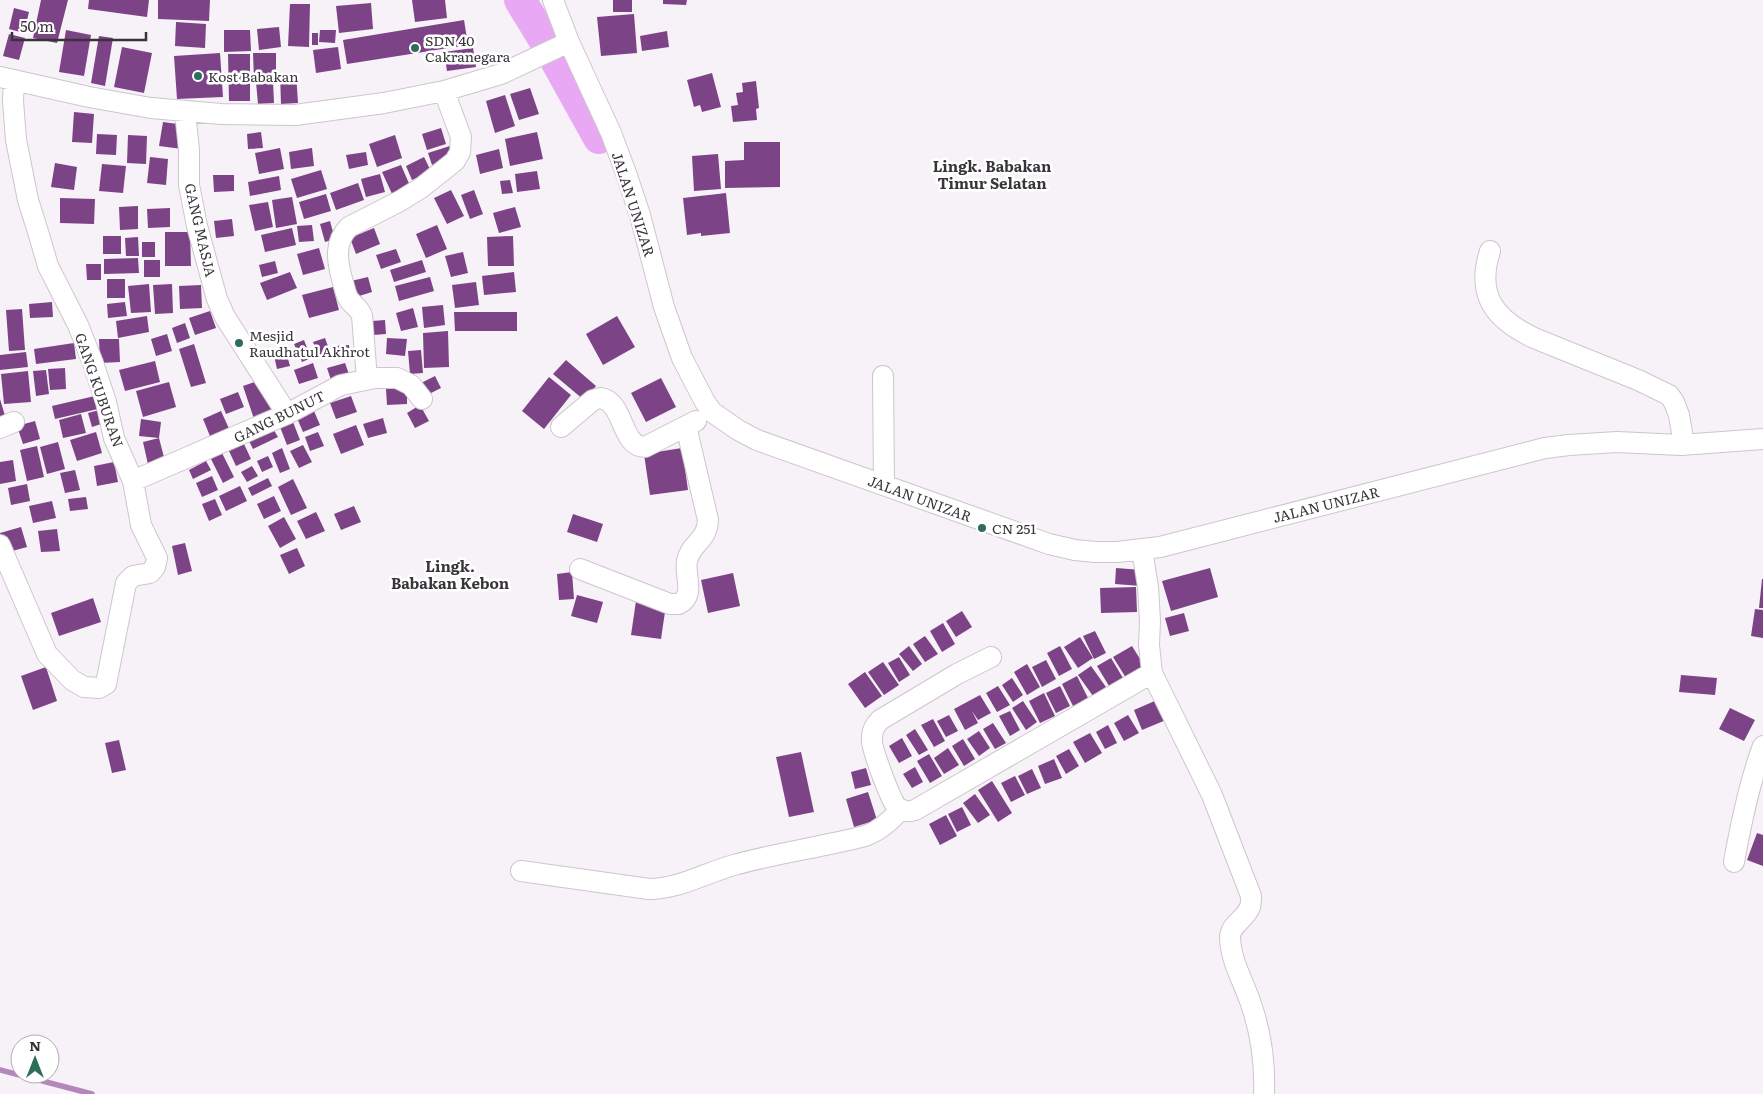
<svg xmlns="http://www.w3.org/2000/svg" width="1763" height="1094" font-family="Literata,serif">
	<rect width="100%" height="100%" fill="#f7f1f8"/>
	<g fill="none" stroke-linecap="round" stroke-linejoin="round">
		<path stroke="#b486bb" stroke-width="5.5" d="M0,1070L92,1094"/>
		<path stroke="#e9a8f3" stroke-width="32" d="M520,0L548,46L599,138"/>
	</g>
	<path fill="#7d4387" d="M41,0H68L57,43L33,38Z
		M89,0H149L147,17L88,9Z
		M158,0H210L209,21L158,19Z
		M412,0H445L447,18L415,22Z
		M613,0H632V12H613Z
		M663,0H687L686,5L663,4Z
		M371,3L373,29L339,33L336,6Z
		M290,4H310L309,47L288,46Z
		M14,8L29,12L24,33L9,29Z
		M634,14L637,53L601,56L597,17Z
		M464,20L468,45L347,64L343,40Z
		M176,22L206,24L205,48L175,46Z
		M279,27L281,47L259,50L257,29Z
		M66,30L91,35L84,76L59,72Z
		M224,30H250L251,51L224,52Z
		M320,30H336L335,43L319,42Z
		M667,31L669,47L642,51L640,36Z
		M312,33H318V45H312Z
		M9,34L25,38L19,60L3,56Z
		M99,36L113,38L105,86L91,83Z
		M122,47L152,53L144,93L114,87Z
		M338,47L341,69L316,73L313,50Z
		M473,48L476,67L447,71L444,52Z
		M220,53L223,97L177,99L174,56Z
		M253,53H276V79H254Z
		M228,54H250V101H229Z
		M280,73H296L298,103L281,104Z
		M712,73L721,107L702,112L700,105L694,107L687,80Z
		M273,81L274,103L258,104L256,82Z
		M756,81L759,108L756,109L757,120L733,122L731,106L738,105L736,93L743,92L742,83Z
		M530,88L539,114L519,120L510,94Z
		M505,95L515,126L495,133L486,101Z
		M74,112L94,114L92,143L72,142Z
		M163,122L185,125L182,149L159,146Z
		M441,128L446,144L427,150L422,134Z
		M261,132L263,148L248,149L247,134Z
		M537,132L543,159L510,166L505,139Z
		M97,134L117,135L116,155L96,154Z
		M128,135L147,136L146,164L127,163Z
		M395,135L402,158L377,167L369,144Z
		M744,142H780V187L725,188V161L744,160Z
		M453,145L457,157L432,165L428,153Z
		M280,148L284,169L259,174L255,153Z
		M312,148L314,166L291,169L289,152Z
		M499,149L503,168L480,174L476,155Z
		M366,152L368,165L349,169L346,155Z
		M718,154L721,189L694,191L692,156Z
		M150,157L168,159L166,185L147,183Z
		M424,157L431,171L412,180L406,166Z
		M55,163L77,167L74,190L51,187Z
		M102,164L126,166L123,193L99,191Z
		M401,165L411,188L393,196L382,172Z
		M321,170L327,189L297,198L291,179Z
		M537,171L540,189L517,192L515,174Z
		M380,174L385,192L366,197L361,179Z
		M213,175H234V191L214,192Z
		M279,176L281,190L250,196L248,182Z
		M510,180L513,193L502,194L500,181Z
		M358,183L364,200L336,210L330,193Z
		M451,190L464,216L447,224L434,198Z
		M474,190L483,214L470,219L461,195Z
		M726,193L730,233L701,236V233L687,235L683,198Z
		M326,194L331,211L304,219L299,202Z
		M292,197L297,224L276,228L272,200Z
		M60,198L95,199L94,224L60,223Z
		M268,202L273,227L255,231L249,205Z
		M138,206V229L120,230L119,207Z
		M515,207L521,227L499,233L493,213Z
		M170,208V227L148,228L147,209Z
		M232,219L234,236L216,238L214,221Z
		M330,221L335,239L325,242L320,224Z
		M312,225L314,241L299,242L297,226Z
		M437,225L447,249L426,258L416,234Z
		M292,228L296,245L265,252L261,235Z
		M374,228L380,244L356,254L350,238Z
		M165,232H190L191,266H165Z
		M103,236H121V254H103Z
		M513,236L514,266H488L487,237Z
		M138,237L139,256H126L125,238Z
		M142,242H155V257H142Z
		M319,248L325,269L303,275L297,254Z
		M396,249L401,262L381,269L376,255Z
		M463,252L468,273L451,277L445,256Z
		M138,258L139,273L104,274V259Z
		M144,260H160V277H144Z
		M422,260L426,272L394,282L390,270Z
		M275,261L278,273L262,277L259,265Z
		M86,264H101V280H87Z
		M290,272L297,288L267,300L260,283Z
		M514,272L516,292L484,295L482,276Z
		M368,277L372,292L356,297L351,281Z
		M430,277L434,291L399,301L395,286Z
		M107,279H125V298H107Z
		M476,282L479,305L455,308L452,285Z
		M149,284L151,312L131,313L128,286Z
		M172,284L173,313L155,314L153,285Z
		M201,285L202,308L180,309L179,286Z
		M333,287L339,310L309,318L302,295Z
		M52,302L53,317L30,318L29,304Z
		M125,302L127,316L108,318L107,304Z
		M443,305L445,325L424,328L422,307Z
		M413,308L418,327L401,331L396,313Z
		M22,309L25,350L9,351L6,310Z
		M210,311L216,328L195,335L189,318Z
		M454,312H517V331H455Z
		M147,316L149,332L118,338L116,321Z
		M617,316L635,347L603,365L586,334Z
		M385,320L386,334L373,335L372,321Z
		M185,323L190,338L177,343L172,328Z
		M448,331L449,367L424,368L423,333Z
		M167,334L172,351L156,356L151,339Z
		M325,338L330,352L318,356L313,342Z
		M387,338L407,339L405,356L386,354Z
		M99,339H119L120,362L100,363Z
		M304,340L311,358L302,362L294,344Z
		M74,343L76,359L36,364L34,349Z
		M194,344L206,383L191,387L179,349Z
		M349,345L350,358H336L335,346Z
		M285,348L290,366L277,369L273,351Z
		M421,350L423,373L410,374L408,351Z
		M26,352L28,367L0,370V355Z
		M566,360L596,386L584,400L553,374Z
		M155,361L160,382L125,391L119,370Z
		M313,363L318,378L299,384L294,370Z
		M345,363L350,377L332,383L327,368Z
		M65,368L66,389L50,390L48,369Z
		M46,370L49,394L36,396L33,371Z
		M28,371L31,402L4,404L1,374Z
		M435,376L441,388L427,395L421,383Z
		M549,377L571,395L544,429L522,411Z
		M661,378L676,407L646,422L631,393Z
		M263,379L274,412L254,419L243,386Z
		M169,382L176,407L143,417L136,391Z
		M407,388V404L387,405L386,389Z
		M238,392L244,407L226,414L220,399Z
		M99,395L102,408L55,419L52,406Z
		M351,396L357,412L336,419L330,403Z
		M0,399L6,419L0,420Z
		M420,405L429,421L415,428L407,413Z
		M103,409L107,422L92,427L88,413Z
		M221,411L231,433L212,441L203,419Z
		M314,411L320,425L303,432L297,418Z
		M81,414L86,433L63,438L59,420Z
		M383,418L387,433L368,438L363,424Z
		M141,419L161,422L159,438L139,436Z
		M35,421L40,439L23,444L17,426Z
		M293,422L300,440L287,445L280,427Z
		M356,425L364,445L341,454L333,434Z
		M272,427L278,437L253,449L248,439Z
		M96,432L102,453L77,461L70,440Z
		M318,432L324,446L310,451L305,437Z
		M159,438L166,465L149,469L143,442Z
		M58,442L65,469L47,474L40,447Z
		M244,444L251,459L236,466L229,451Z
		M303,445L312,462L299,468L290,451Z
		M37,446L44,477L27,481L20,450Z
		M282,448L290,469L280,473L272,453Z
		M682,448L688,490L650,495L644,454Z
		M222,453L234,477L223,483L211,459Z
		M268,456L273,467L262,472L257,461Z
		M13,460L16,481L0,484V462Z
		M206,461L211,470L193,479L189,470Z
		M114,462L118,482L97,486L94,466Z
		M252,466L258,476L247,482L241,472Z
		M75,470L80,490L65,493L60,473Z
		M212,476L218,490L202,497L196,483Z
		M268,478L272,486L252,496L248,488Z
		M293,479L307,508L291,515L278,487Z
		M27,484L30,501L11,505L8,488Z
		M240,486L247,501L226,511L219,496Z
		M274,496L281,511L264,519L257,504Z
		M86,497L88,509L70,511L68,499Z
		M215,499L222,515L209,521L202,504Z
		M52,501L56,518L33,523L29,506Z
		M354,506L361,522L341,530L334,514Z
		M316,512L325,531L306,539L297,521Z
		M573,514L603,524L597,542L567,532Z
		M284,517L296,539L280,548L268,526Z
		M21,527L27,547L5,553L0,533Z
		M57,529L60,551L41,552L38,531Z
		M185,543L192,571L178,575L172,546Z
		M297,548L305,566L289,574L280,555Z
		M1116,568L1142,570L1141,586L1115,584Z
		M1210,568L1218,597L1171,611L1162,581Z
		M572,572L574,599L559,600L557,574Z
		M733,573L740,606L708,613L701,580Z
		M1762,579H1763V608H1759Z
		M1136,587L1137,612L1101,613L1100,588Z
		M577,595L603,602L597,623L571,616Z
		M93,598L101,622L59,636L51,613Z
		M636,601L666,605L661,639L631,635Z
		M1755,609L1763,610V638L1751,636Z
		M962,611L972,627L956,637L946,621Z
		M1184,613L1189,631L1170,636L1165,618Z
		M943,623L955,644L942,652L930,631Z
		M1095,631L1106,653L1094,659L1083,636Z
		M925,636L938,654L925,662L913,644Z
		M1080,637L1093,658L1078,668L1064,647Z
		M909,646L922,664L913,671L899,654Z
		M1060,646L1072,669L1059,676L1047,653Z
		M1132,646L1145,667L1126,678L1113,657Z
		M899,657L910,675L899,682L888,663Z
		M1111,658L1123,678L1109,686L1097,666Z
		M1046,660L1056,679L1042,687L1032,667Z
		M883,662L899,685L884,695L868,672Z
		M1027,664L1040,687L1027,695L1014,672Z
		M1091,666L1106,687L1093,696L1078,675Z
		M46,667L57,701L33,710L21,676Z
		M865,672L882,696L865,708L848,684Z
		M1681,675L1717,678L1715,695L1679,692Z
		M1077,676L1088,698L1073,706L1062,684Z
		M1012,678L1023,695L1013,702L1002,685Z
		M998,686L1010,705L997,712L986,693Z
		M1060,686L1070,706L1056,713L1046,693Z
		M1044,693L1055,716L1040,723L1029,701Z
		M980,695L991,713L978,720L972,711L978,723L965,730L954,709Z
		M1157,700L1166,720L1142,730L1134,710Z
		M1023,701L1037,722L1026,730L1012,708Z
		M1730,708L1755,720L1744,741L1719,729Z
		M1010,711L1020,730L1010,736L999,716Z
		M949,715L958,731L946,737L937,721Z
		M1128,715L1139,733L1124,741L1114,723Z
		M933,719L945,741L934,747L921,725Z
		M993,723L1006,743L995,749L983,729Z
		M1108,725L1117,743L1105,749L1096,732Z
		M915,729L928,750L919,755L906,735Z
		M979,731L990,748L979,756L967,739Z
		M1090,733L1102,753L1085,763L1073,742Z
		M902,738L912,756L899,763L889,746Z
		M963,739L975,759L964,766L952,746Z
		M119,740L126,770L112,773L105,743Z
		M948,748L959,765L944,774L934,758Z
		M1069,749L1079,766L1066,774L1056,756Z
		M801,752L814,812L789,817L776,757Z
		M929,754L942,776L930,783L917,761Z
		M1054,759L1062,778L1045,784L1038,766Z
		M915,767L923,782L912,788L903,774Z
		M866,768L871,785L855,789L851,772Z
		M1032,769L1041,788L1027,794L1018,776Z
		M1015,776L1025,795L1011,802L1001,783Z
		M992,781L1012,813L998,822L978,790Z
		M868,792L877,820L854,827L846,799Z
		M975,794L990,815L978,823L963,803Z
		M962,807L971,825L957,832L948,814Z
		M946,815L957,836L940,845L929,824Z
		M1757,833L1763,835V866L1747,860Z"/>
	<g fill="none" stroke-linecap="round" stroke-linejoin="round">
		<g stroke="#cdc6cd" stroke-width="22">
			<path id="street" d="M553,0L569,42L611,133L626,173L640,215L664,307L682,358L705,402L712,412L738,430L757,440L1049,544L1075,550L1096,552H1117L1160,547L1545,448L1569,445L1617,442L1681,445L1763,439
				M0,77L89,97L151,108L221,114L295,115L384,103L444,91L501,74L569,42
				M185,112L189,150V185L197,226L217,299L225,317L287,414
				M1490,251C1476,295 1494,319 1534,338L1638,380L1669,395L1674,402L1679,415L1684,445
				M883,376L884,485
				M367,379L362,316C360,308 352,305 348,298C345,292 344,285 342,279C337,260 334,242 349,227L400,201L421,188L455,161L460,152L461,137L444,91
				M561,427L593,400L600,398C625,401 620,447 645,447L696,421
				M0,428L14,422
				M133,481L287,414L341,385L375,378H397L411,385L422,399
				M0,545L47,654L72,680L84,687L99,688L106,684L126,583L133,576L150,573L155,567L157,558L141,525L133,481L114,438L106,402L93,363L78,325L48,266L39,235L28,200L16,140L13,101L14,80
				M1142,549L1148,587L1150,621L1149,645L1152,673L1212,795L1251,896C1251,899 1251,904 1250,907C1245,920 1230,924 1230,938C1231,963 1245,984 1252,1007C1261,1034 1265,1066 1264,1094
				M580,569L670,604H679C696,595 684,576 687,561C691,542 707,542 708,520L686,426
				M991,657L957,674L880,720C874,726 871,732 872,741C872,749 891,802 897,807C902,812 908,812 915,810L1152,673
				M1734,862C1741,823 1749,783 1763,746
				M521,871L649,889C679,889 705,873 734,865C777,853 822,847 865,836C881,830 890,821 901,809"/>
		</g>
		<use href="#street" stroke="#fff" stroke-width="20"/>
	</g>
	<g fill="#2d6d5b" stroke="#fff" stroke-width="2">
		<circle cx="415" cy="48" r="5"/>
		<circle cx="198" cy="76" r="5"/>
		<circle cx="239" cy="343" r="5"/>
		<circle cx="982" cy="528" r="5"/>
	</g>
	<g text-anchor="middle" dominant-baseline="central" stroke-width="5" stroke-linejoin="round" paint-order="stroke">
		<g font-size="14" fill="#373538" stroke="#fff" text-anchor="start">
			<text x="425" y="40">SDN 40<tspan x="425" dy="16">Cakranegara</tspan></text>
			<text x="208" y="76">Kost Babakan</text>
			<text x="249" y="335">Mesjid<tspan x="249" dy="16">Raudhatul Akhrot</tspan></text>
			<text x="992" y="528">CN 251</text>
		</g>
		<g font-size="14" fill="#373538" stroke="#fff">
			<text transform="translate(634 204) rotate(72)">JALAN UNIZAR</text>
			<text transform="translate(201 230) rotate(77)">GANG MASJA</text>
			<text transform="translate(100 390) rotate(71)">GANG KUBURAN</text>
			<text transform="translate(279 416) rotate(-26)">GANG BUNUT</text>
			<text transform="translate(920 498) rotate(20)">JALAN UNIZAR</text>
			<text transform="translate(1326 504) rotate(-14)">JALAN UNIZAR</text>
		</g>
		<g font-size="15" font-weight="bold" fill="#373538" stroke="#fff">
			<text x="992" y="165">Lingk. Babakan<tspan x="992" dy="17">Timur Selatan</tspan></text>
			<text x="450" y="565">Lingk.<tspan x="450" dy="17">Babakan Kebon</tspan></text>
		</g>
	</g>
	<g transform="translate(35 1059)"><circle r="24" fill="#ffffff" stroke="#afaeaf"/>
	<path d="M0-4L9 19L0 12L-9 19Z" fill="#2d6d5b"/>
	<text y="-8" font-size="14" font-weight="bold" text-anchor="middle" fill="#373538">N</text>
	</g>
	<path d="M12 32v8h134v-8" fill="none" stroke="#373538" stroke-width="2.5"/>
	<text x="20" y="32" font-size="15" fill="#373538" stroke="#ffffff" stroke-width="4" paint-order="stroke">50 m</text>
</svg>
